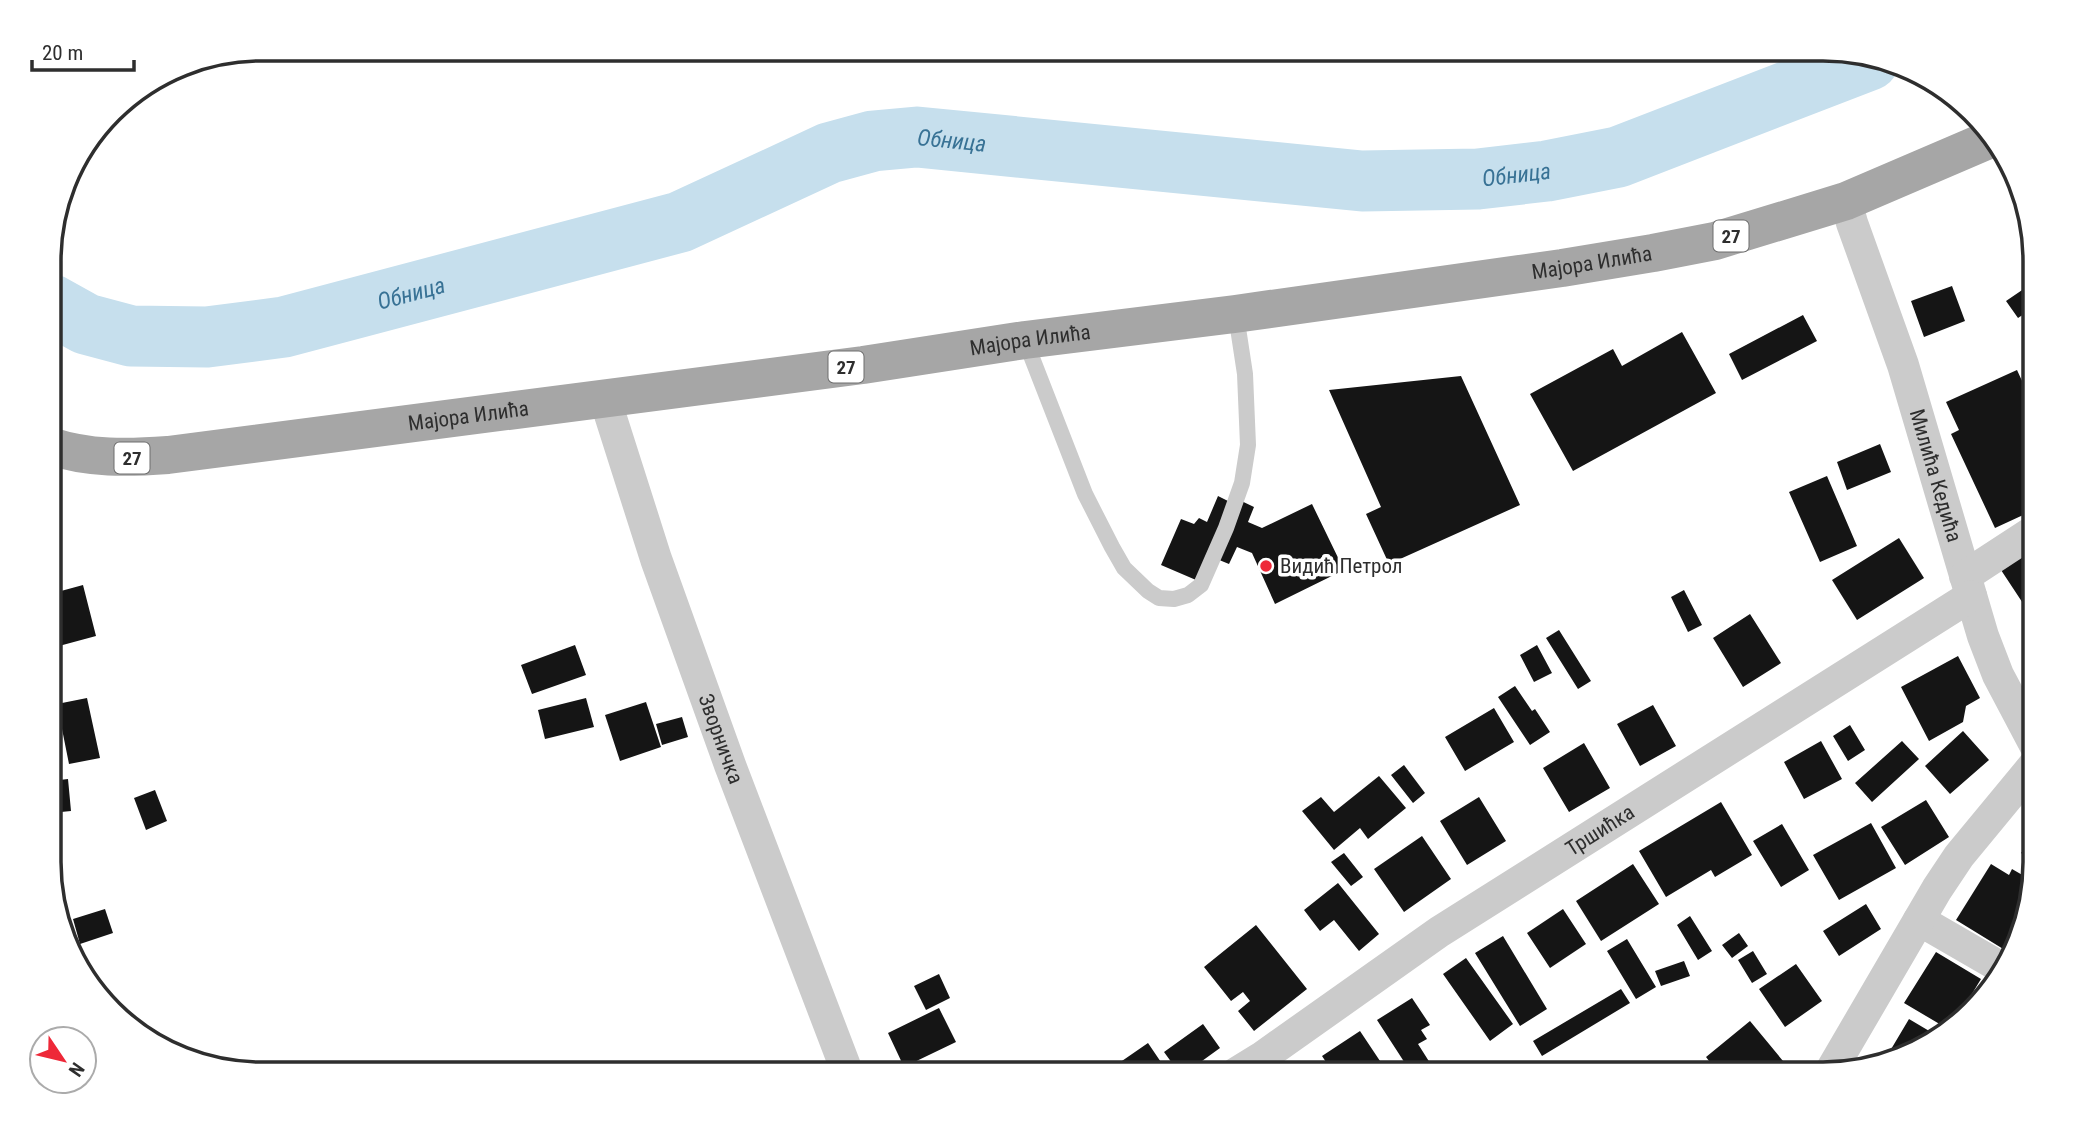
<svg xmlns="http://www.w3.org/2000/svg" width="2084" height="1123" font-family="'Roboto Condensed',sans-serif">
	<rect width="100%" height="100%" fill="#fff"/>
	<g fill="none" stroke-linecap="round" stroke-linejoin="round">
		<path stroke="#c6dfed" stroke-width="61" id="s1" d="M50,304L86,324L131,336L207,337L284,327L680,222L829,153L873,141L917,137L1362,181L1478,179L1547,171L1618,157L1869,60"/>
	</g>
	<path fill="#151515" d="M2031,284L2033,287V308L2018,318L2006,301Z
		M1952,286L1965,321L1924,337L1911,301Z
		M1803,315L1817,341L1742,380L1729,354Z
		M1682,332L1716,393L1573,471L1530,394L1613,349L1622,366Z
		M2017,370L2034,407V510L1995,528L1951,434L1959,430L1946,402Z
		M1461,376L1520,505L1389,564L1366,514L1381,507L1329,390Z
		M1880,444L1891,472L1847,490L1837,462Z
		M1827,476L1857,546L1820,562L1789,492Z
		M1218,496L1230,502L1233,497L1254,507L1248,522L1262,528L1312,504L1344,570L1275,604L1252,553L1237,547L1229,564L1207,555L1196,580L1161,565L1181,519L1194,524L1199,518L1207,522Z
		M1899,538L1924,578L1857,620L1832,580Z
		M2034,548V615L2032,617L2001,570Z
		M83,585L96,636L59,646L50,612V594Z
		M1684,590L1702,625L1688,632L1671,597Z
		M1750,614L1781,663L1743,687L1713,638Z
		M1559,630L1591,681L1578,689L1546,638Z
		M575,645L586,675L532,694L521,665Z
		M1537,645L1552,673L1534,682L1520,655Z
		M1958,656L1980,698L1966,706L1963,722L1929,741L1901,687Z
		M1515,686L1532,711L1535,709L1550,732L1530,745L1498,697Z
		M87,698L100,758L69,764L57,704Z
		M586,698L594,727L545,739L538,710Z
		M646,702L661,747L620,761L605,715Z
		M1653,705L1676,746L1640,766L1617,724Z
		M1494,708L1514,742L1465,771L1445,737Z
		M682,717L688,737L662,745L656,724Z
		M1850,725L1865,750L1848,761L1833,736Z
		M1963,731L1989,760L1950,794L1925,766Z
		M1821,741L1842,779L1804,799L1784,762Z
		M1902,741L1919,759L1872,802L1855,783Z
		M1584,743L1610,788L1569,812L1543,768Z
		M1404,765L1425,793L1413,803L1391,775Z
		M1379,776L1406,808L1368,839L1360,828L1334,850L1302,811L1321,797L1334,812Z
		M68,779L71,811L51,813V781Z
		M155,790L167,821L146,830L134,798Z
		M1479,797L1506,841L1467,865L1440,821Z
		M1926,800L1949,837L1905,865L1881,827Z
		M1721,802L1752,855L1715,877L1711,870L1666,897L1639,851Z
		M1871,823L1896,868L1839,900L1813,855Z
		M1782,824L1809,870L1781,887L1753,841Z
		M2035,834V862L2021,853Z
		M1422,836L1451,879L1404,912L1374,869Z
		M1344,853L1363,877L1351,886L1331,862Z
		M1633,864L1659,904L1601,941L1576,901Z
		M1991,864L2009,875L2012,869L2031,880L2013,955L1956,920Z
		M1338,883L1379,934L1359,951L1334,920L1320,931L1304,910Z
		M1866,904L1881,929L1839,956L1823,931Z
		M105,909L113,933L80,944L73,919Z
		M1563,909L1586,944L1550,968L1527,933Z
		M1690,916L1712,951L1698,960L1677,925Z
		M1256,925L1307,989L1254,1031L1238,1011L1250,1001L1243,992L1231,1001L1204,967Z
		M1739,933L1748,946L1732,958L1722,945Z
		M1503,936L1547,1009L1520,1026L1475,953Z
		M1627,939L1656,987L1636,999L1607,951Z
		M1753,951L1767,974L1752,983L1738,960Z
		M1936,952L1981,979L1956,1020L1948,1029L1904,1003Z
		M1466,958L1513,1024L1490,1041L1443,974Z
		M1684,961L1690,976L1661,986L1655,971Z
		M1796,964L1822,1001L1785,1027L1759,989Z
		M939,974L950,998L926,1010L914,986Z
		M1621,989L1630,1003L1542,1056L1533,1041Z
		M1412,998L1430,1025L1421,1030L1427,1039L1418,1044L1437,1074H1412L1377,1020Z
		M939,1008L956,1042L904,1067L888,1033Z
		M1909,1019L1941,1038L1887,1056Z
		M1750,1021L1788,1067L1780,1074H1719L1706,1057Z
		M1203,1024L1220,1048L1184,1074H1180L1164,1052Z
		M1360,1031L1386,1070L1380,1074H1334L1322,1056Z
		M1148,1043L1169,1074H1126L1119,1063Z"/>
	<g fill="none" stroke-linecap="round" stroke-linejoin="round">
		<path stroke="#cbcbcb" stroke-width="16" d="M1025,340L1085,494L1112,547L1124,568L1148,591L1159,598L1174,599L1188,595L1201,585L1226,528L1242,483L1248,445L1245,374L1236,315"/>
		<g stroke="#cbcbcb" stroke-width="32">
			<path id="s2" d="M1846,201L1852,223L1903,365L1983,636L1998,675L2035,745"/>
			<path id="s3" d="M605,399L656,559L730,765L848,1074"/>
			<path d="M1965,576L2034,531"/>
			<path d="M1919,920L2002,968"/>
			<path id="s4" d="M1235,1074L1261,1058L1439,932L1971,596"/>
			<path d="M1829,1074L1937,889L1959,856L2035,764"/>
		</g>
		<path stroke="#a6a6a6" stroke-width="38" id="s5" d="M50,446C89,459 128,458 168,455L863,365L1025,340L1235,314L1562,268L1653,253L1715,241L1846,201L1993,138"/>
	</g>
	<circle fill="#ee2838" stroke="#fff" stroke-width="2.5" cx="1266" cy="566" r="7"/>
	<g text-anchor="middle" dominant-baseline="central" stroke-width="7" stroke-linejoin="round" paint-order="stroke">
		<g fill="#fff" stroke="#6d6d6d" stroke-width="2">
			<rect x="1713.5" y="220.5" width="35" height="31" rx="5"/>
			<rect x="828.5" y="351.5" width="35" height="31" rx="5"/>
			<rect x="114.5" y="442.5" width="35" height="31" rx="5"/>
		</g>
		<g font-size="19" font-weight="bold" fill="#2e2e2e">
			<text x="1731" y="236">27</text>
			<text x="846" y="367">27</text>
			<text x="132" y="458">27</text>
		</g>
		<g font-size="21" fill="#2e2e2e" stroke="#fff">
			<text stroke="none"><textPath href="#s5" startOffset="1556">Мајора Илића</textPath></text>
			<text stroke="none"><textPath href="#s5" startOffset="989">Мајора Илића</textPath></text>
			<text stroke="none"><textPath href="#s5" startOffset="422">Мајора Илића</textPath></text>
			<text stroke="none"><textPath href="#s2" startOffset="289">Милића Кедића</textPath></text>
			<text stroke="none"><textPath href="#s3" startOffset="359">Зворничка</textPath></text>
			<text stroke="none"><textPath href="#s4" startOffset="439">Тршићка</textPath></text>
		</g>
		<g font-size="21" fill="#2e2e2e" stroke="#fff" text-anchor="start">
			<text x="1280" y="566">Видић Петрол</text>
		</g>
		<g font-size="23" font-style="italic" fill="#387295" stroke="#fff">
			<text stroke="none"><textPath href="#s1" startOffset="940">Обница</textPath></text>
			<text stroke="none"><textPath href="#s1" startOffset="1507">Обница</textPath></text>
			<text stroke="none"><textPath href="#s1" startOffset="373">Обница</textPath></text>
		</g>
	</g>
	<path d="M0 0H2084V1123H0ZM261 61H1823A200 200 0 0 1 2023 261V862A200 200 0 0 1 1823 1062H261A200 200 0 0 1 61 862V261A200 200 0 0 1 261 61Z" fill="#fff" fill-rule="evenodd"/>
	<path fill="none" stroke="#2e2e2e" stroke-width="3.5" d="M261 61H1823A200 200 0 0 1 2023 261V862A200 200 0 0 1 1823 1062H261A200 200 0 0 1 61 862V261A200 200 0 0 1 261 61Z"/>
	<g transform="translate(63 1060) rotate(125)"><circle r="33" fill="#ffffff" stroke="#ababab" stroke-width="2"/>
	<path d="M0-5L12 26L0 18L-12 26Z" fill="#ee2838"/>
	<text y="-10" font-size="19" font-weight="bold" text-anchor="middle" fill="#2e2e2e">N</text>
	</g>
	<path d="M32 60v10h102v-10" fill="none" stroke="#2e2e2e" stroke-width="3.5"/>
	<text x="42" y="60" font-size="21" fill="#2e2e2e" stroke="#ffffff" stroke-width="5" paint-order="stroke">20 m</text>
</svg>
